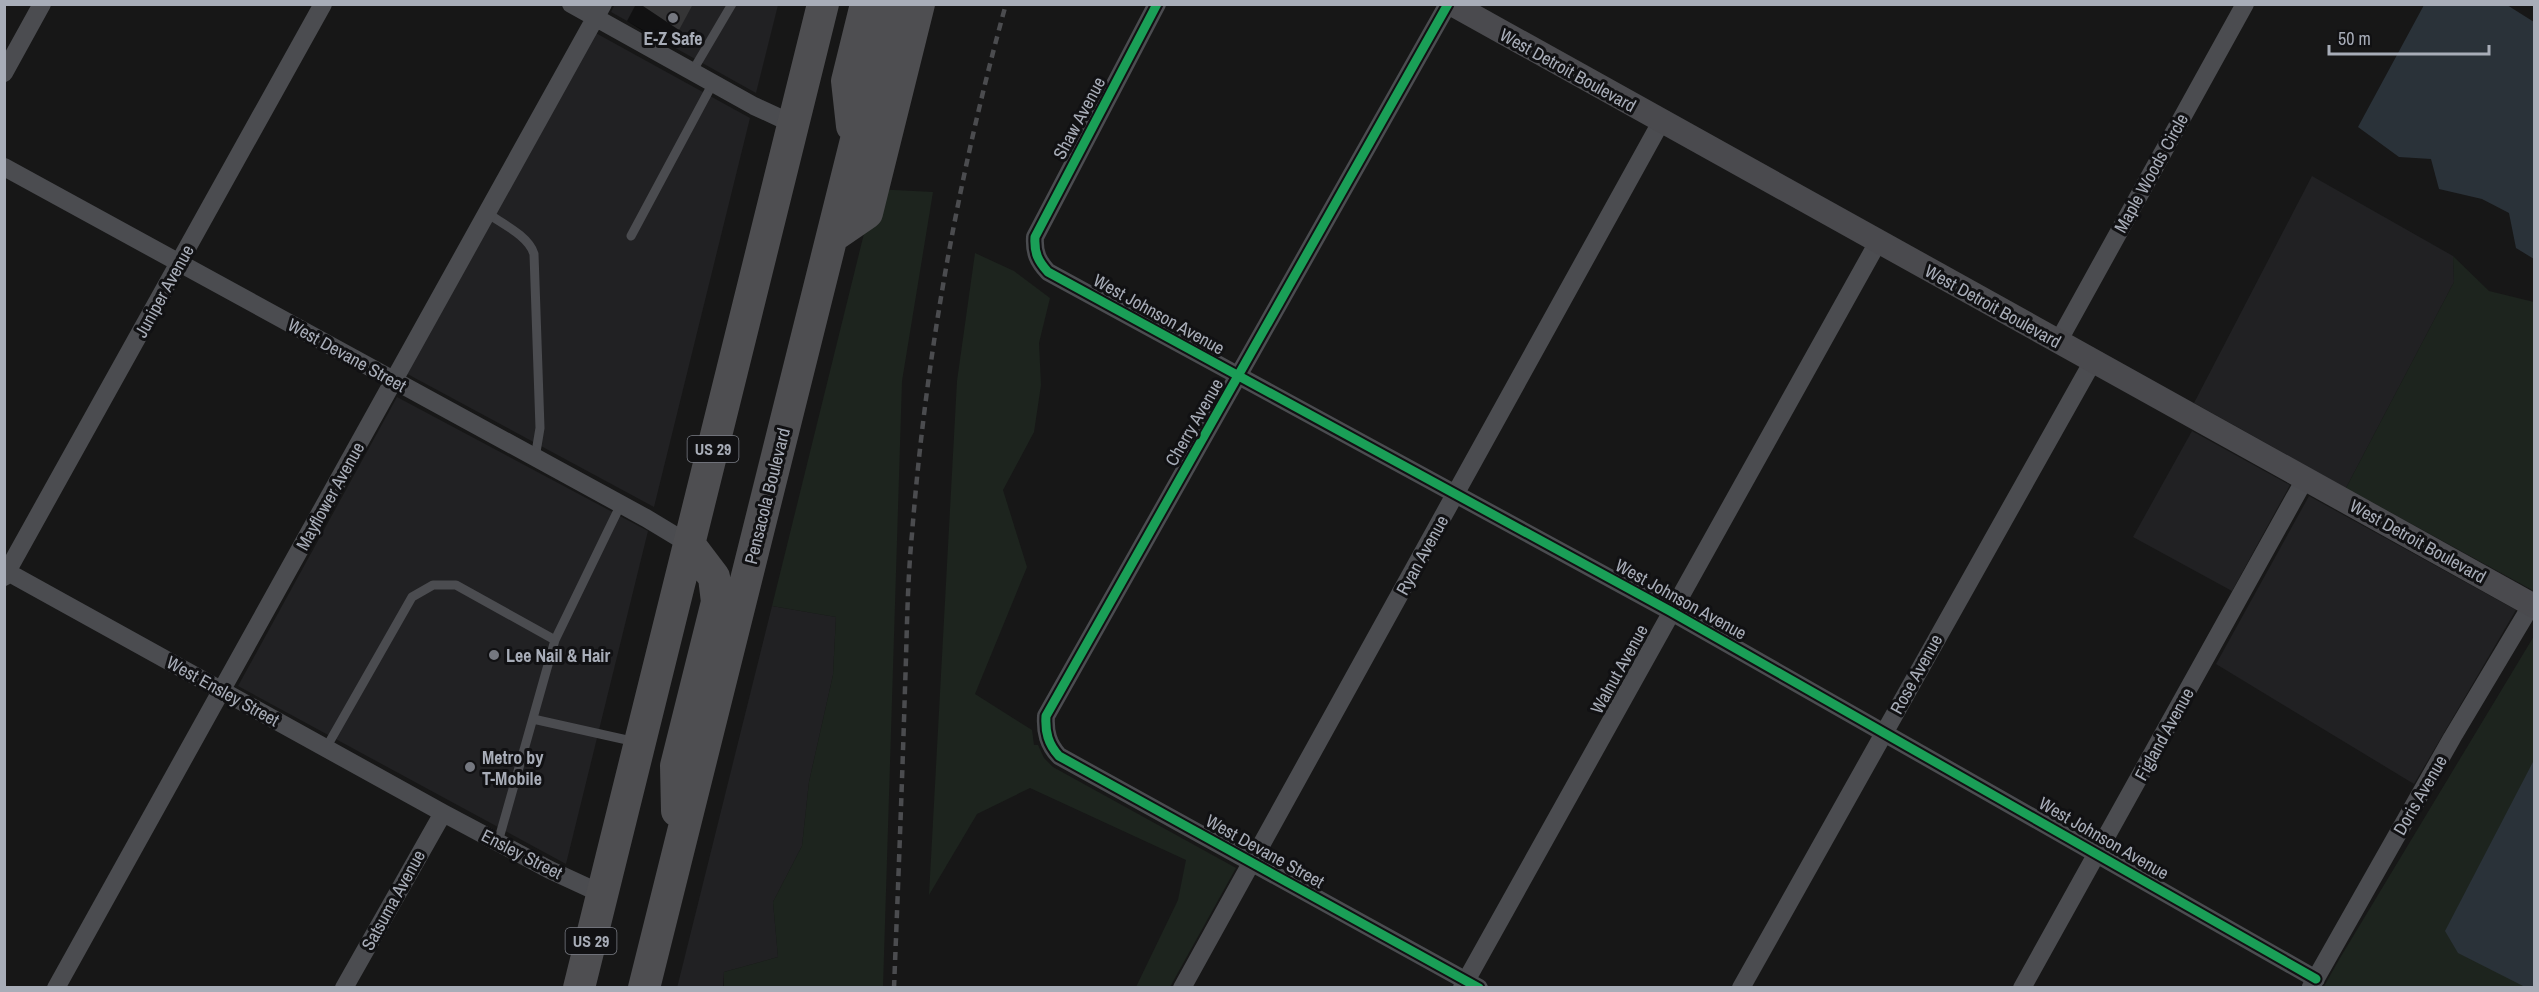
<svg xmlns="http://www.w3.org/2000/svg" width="2539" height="992" font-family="'Archivo Narrow',sans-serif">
	<rect width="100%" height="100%" fill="#171717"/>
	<path fill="#212123" d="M615,4L778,5L756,93L611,12Z
		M583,26L750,118L654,507L400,370Z
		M2312,176L2453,256L2454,282L2346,488L2194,403Z
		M397,397L648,531L566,864L238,686Z
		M2192,431L2290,485L2232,591L2133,537Z
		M2309,496L2516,610L2414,784L2216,664Z
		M772,606L836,617L833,675L809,782L802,846L773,902L778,957L724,972L723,987L677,988Z"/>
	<path fill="#1d241e" d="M875,189L933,192L902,381L883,987L724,988V972L778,957L773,902L802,846L809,782L833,675L836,617L772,606Z
		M975,253L1014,271L1050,298L1039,343L1041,385L1034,432L1003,490L1027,567L975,694L1032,730L1034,745H1038L1044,758L1053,767L1236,868L1170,987H1136L1178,900L1186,860L1030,788L977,814L929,895L957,381Z
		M2453,256L2489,291L2534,302V591L2346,488L2454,282Z
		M2534,636V987L2323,988L2340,958Z"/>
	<path fill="#2a3239" d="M2424,5H2507L2534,22V259L2516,248L2509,213L2482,199L2439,189L2431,159L2399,157L2358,127Z
		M2534,760V987L2527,988L2458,953L2445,931Z"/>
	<path fill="#0007" d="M636,4H691L678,29L663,44L627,21Z"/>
	<path fill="#353536" d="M640,4H693L679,30Z"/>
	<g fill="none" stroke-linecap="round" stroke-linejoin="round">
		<path stroke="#4b4c50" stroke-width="9" d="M692,72L732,4
			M487,213C501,223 529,236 534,254L540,428L535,458
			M631,236L713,83
			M533,719L636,742
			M326,748L412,597L433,585H456L555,640
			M498,842L555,640L621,504"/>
		<path stroke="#4b4c50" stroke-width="18" d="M571,4L754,106L793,124
			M1157,4L1035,237C1034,253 1038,261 1048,272L1670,611L2316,979
			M1448,4L1046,716C1045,732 1048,744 1059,756L1479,988
			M4,73L42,4
			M4,167L646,518L689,544
			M2058,342L2245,4
			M4,570L443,813L550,870L602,894
			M4,577L323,4
			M2311,987L2452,738L2532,604
			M56,988L603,4
			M344,988L443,813
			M1182,988L1661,122
			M1462,988L1878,242
			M1741,988L2093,361
			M2022,988L2305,479"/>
		<path stroke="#4a4a4e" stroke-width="24" d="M1452,4L2534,606"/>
		<path stroke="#4e4e51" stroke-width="32" d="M852,126L847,81L866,4
			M832,237L867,213L919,4
			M677,811L676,766L717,602L714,577L689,544
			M579,988L823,4
			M644,988L890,4"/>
		<path stroke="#4b4c4f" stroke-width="4.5" stroke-dasharray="8 6" stroke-linecap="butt" d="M894,988C898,888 902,788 905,688C907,637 907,585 912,534C926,355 958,177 1006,4"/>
		<g stroke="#111113" stroke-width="13">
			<path id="cycleway" d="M1157,4L1035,237C1034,253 1038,261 1048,272L1670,611L2316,979
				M1448,4L1046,716C1045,732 1048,744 1059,756L1479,988"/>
		</g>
		<use href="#cycleway" stroke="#1a9f57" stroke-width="9"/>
	</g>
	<g fill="#757880" stroke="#111113" stroke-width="2">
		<circle cx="673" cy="18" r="6"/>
		<circle cx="494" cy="655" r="6"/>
		<circle cx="470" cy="767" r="6"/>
	</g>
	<g text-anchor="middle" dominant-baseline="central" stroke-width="6" stroke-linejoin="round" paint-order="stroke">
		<g fill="#111113" stroke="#7b7e86" stroke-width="1.5">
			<rect x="687.5" y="436" width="51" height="26" rx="4.5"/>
			<rect x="565.5" y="928" width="51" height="26" rx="4.5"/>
		</g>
		<g font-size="16" font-weight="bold" fill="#a8adb8">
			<text x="713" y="449">US 29</text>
			<text x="591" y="941">US 29</text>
		</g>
		<g font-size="18" font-weight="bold" fill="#a8adb8" stroke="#111113" text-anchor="start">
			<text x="673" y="38" text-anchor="middle">E-Z Safe</text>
			<text x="506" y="655">Lee Nail &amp; Hair</text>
			<text x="482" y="757">Metro by<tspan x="482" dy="21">T-Mobile</tspan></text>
		</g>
		<g font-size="18" fill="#a8adb8" stroke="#111113">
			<text transform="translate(1568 70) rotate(29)">West Detroit Boulevard</text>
			<text transform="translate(1079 118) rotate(-62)">Shaw Avenue</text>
			<text transform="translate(2151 173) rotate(-61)">Maple Woods Circle</text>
			<text transform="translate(164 291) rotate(-61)">Juniper Avenue</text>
			<text transform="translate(1993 306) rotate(29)">West Detroit Boulevard</text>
			<text transform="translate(1159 314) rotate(29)">West Johnson Avenue</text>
			<text transform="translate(347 355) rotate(29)">West Devane Street</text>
			<text transform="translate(1194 422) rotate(-60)">Cherry Avenue</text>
			<text transform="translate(330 496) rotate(-61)">Mayflower Avenue</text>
			<text transform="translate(767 496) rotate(-76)">Pensacola Boulevard</text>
			<text transform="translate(2418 541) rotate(29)">West Detroit Boulevard</text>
			<text transform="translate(1422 555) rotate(-61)">Ryan Avenue</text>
			<text transform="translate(1681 599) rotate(29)">West Johnson Avenue</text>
			<text transform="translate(1619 669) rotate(-61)">Walnut Avenue</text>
			<text transform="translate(1916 674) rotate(-61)">Rose Avenue</text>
			<text transform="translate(223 691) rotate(29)">West Ensley Street</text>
			<text transform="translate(2164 734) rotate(-61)">Figland Avenue</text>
			<text transform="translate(2420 795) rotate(-60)">Doris Avenue</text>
			<text transform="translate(2104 838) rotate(30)">West Johnson Avenue</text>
			<text transform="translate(1265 851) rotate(29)">West Devane Street</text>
			<text transform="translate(522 854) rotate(27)">Ensley Street</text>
			<text transform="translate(393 900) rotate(-61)">Satsuma Avenue</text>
		</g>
	</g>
	<rect width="2539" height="992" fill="none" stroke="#a8adb8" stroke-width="12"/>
	<path d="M2329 45v9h160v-9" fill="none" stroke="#a8adb8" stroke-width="3"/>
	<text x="2338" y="45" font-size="18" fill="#a8adb8" stroke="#111113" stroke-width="4.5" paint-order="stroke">50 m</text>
</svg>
